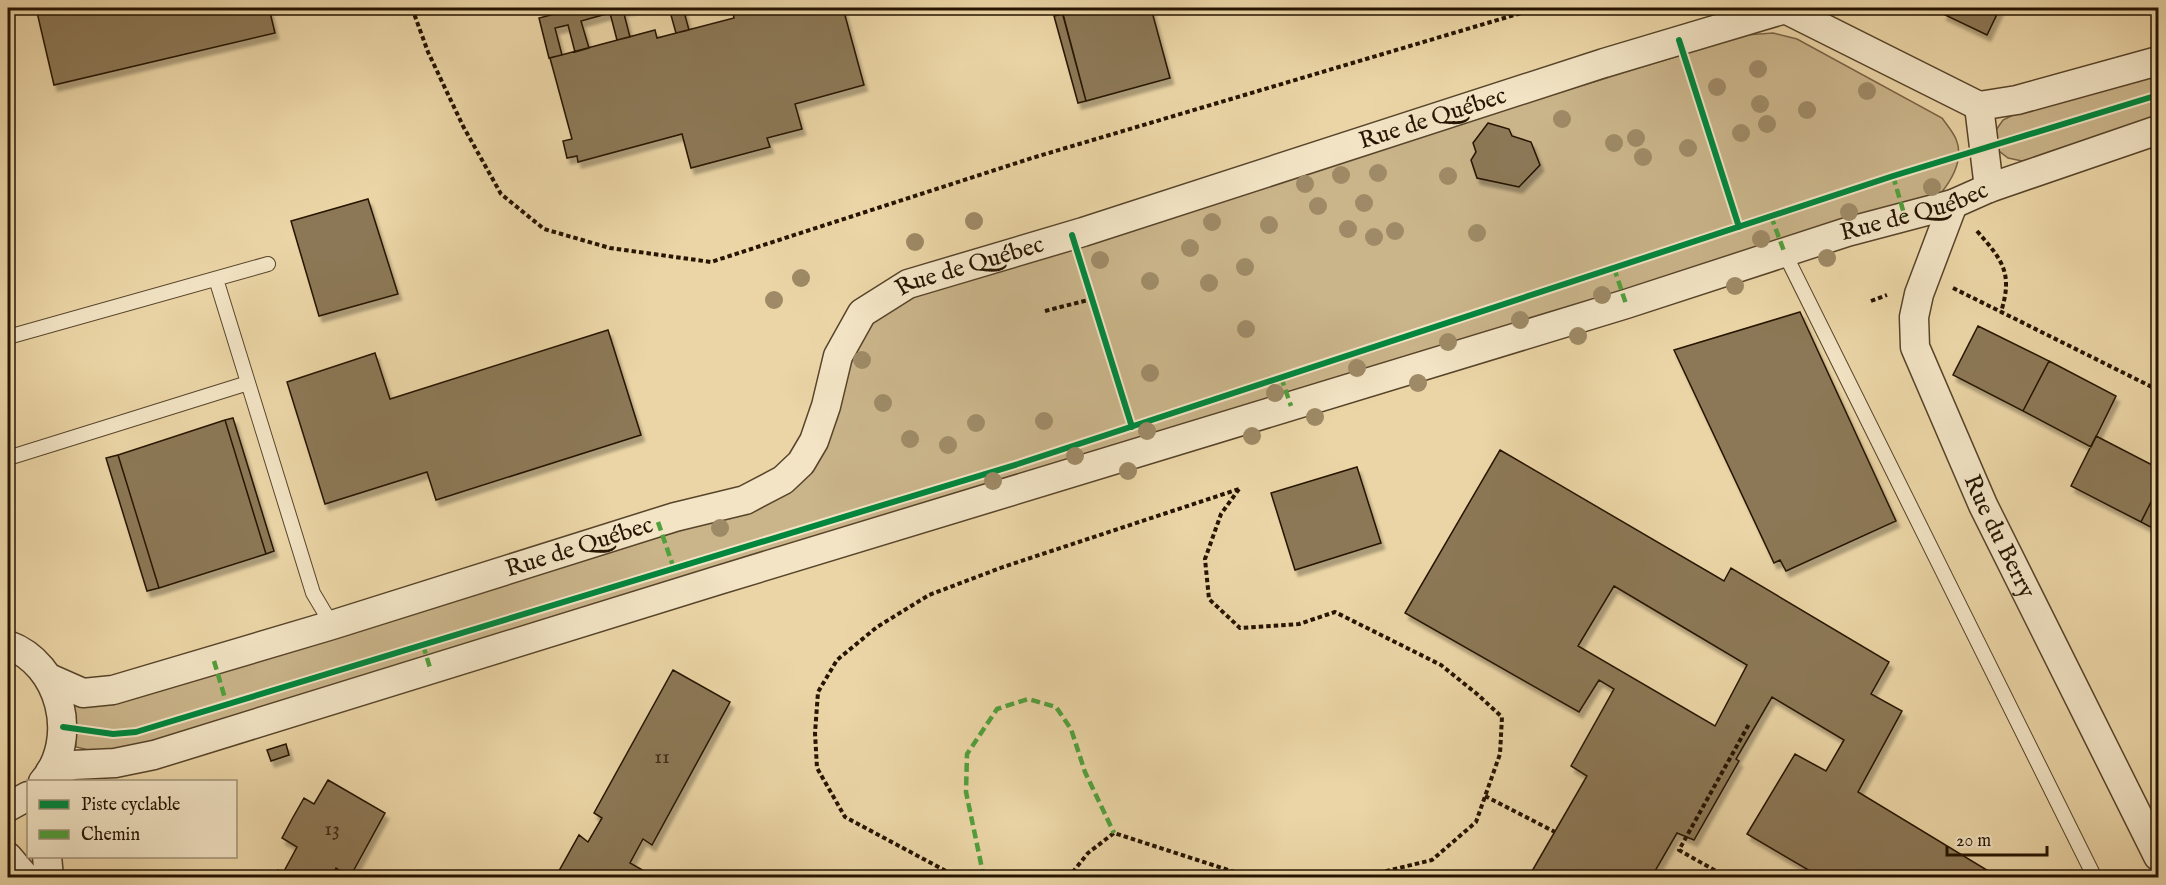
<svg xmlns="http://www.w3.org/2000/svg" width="2166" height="885" font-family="'IM FELL English',serif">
	<defs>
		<filter id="shadow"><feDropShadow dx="3.5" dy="6" stdDeviation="1.5" flood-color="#0004"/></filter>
	</defs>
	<rect width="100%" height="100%" fill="#ebd5a6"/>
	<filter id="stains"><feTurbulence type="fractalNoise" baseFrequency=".00333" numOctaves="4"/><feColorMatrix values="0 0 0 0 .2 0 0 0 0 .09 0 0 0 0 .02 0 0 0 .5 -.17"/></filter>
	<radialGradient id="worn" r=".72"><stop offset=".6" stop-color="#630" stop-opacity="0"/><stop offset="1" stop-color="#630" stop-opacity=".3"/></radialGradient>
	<path fill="#cab48a" stroke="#786446" stroke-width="1.5" d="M1773,33L1797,39L1942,118C1947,125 1953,132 1956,139C1964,158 1953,178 1941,193L151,745L93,751L76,747L74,702L92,706L753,509L824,448L837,419L852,351L866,327L908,293L1746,35Z
		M2158,71V121L2022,161L2008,158L1999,151L1996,130L2003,120L2015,114Z"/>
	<path fill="#8c7857" stroke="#261401" stroke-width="1.5" fill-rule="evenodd" filter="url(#shadow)" d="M36,8H269L275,33L54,85Z
		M578,8H633L623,10L630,37L617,40L610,13L581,21L589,48L575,52L568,25L555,28L562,55L549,58L539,18Z
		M669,8H683L689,30L676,33Z
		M732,8H843L864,85L795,104L802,129L767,138L770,147L691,168L682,134L578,162L577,156L567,158L563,141L572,139L550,58L655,30L657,38L734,18Z
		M1061,8H1151L1170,78L1086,101Z
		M1946,8H2000L1987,35L1943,14Z
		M1063,14L1086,101L1078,103L1054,16Z
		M1488,123L1509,129L1512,136L1531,142L1540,165L1519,187L1477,178L1471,160L1476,152L1473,143Z
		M368,199L398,294L319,316L291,221Z
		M1800,312L1896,521L1786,571L1780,560L1774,563L1674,350Z
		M1978,326L2049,361L2023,411L1953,375Z
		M608,330L641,435L436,500L427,472L325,504L287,382L375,353L390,399Z
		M2049,361L2116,396L2091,447L2023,411Z
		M233,418L274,551L266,554L225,420Z
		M225,420L266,554L159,588L118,455Z
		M2096,436L2158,468V488L2141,522L2071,486Z
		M1500,450L1724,581L1731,568L1889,662L1871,694L1902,711L1858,792L2000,878H1822L1747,834L1795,754L1826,771L1844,740L1772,697L1736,759L1739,761L1694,840L1677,833L1651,878H1528L1587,776L1571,766L1614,689L1599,680L1579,712L1405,613ZM1614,586L1747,665L1715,726L1578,646Z
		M118,455L159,588L147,591L106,458Z
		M1357,467L1381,543L1295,570L1271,493Z
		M2158,488V531L2141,522Z
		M673,670L730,702L652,845L643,839L630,863L646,872L643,878H555L579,835L588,842L602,818L594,813Z
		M286,744L289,755L271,761L267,750Z
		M328,780L385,813L350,877L336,868L331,878H274L278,870L283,873L297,847L282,838L292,819L304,798L314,804Z"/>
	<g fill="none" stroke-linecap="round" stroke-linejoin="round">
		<g stroke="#57442a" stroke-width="16">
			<path id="lane" d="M1785,254L2095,878
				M216,279L313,593L332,625
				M8,337L268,264
				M8,458L248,383"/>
		</g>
		<g stroke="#57442a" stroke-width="31">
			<g id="street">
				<path d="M1979,106L1989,188"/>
				<path id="s1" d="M1953,204L1919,294L1914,317L1915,347L1983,505L2158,856"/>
				<path d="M8,645C61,664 80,739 43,782"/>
				<path id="s2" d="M49,678L83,693L113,690L332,625L675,517L745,500L783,480L801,463L814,441L826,406L838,356L862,313L908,284L1083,232L1604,63L1785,9L1979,106L2017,100L2158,61"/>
				<path id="s3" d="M50,772L73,765L115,763L154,755L719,580L1626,304L1847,232L1953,204L1989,188L2158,130"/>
				<path d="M8,807L28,796"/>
				<path d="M47,856L49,878"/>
				<path d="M8,857L26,878"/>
			</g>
		</g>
		<path stroke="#261401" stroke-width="4" stroke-dasharray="4.5 3" stroke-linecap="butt" d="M412,8L428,52L463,126L501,194L544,229L610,248L711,262L1032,158L1538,8
			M1977,231C2003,261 2013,273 2001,312
			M1953,288L2158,390
			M1871,301L1887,295
			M1045,311L1092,299
			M1239,489L1221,514L1205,559L1209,599L1240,628L1299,624L1335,612L1441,665L1477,694L1502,717L1500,754L1476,822L1432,860L1357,878
			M1485,796L1555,832
			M959,878L845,817L817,768L815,733L818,692L837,660L877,627L929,595L1003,567L1239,489
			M1068,878L1088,853L1114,833L1253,878
			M1728,878L1679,850L1749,724"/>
		<use href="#lane" stroke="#f2e4c5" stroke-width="14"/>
		<use href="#street" stroke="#f2e4c5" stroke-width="28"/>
		<path stroke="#50a03c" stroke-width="4.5" stroke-dasharray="9 4.5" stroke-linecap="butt" d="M1893,176L1905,217
			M1771,216L1785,254
			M1614,268L1626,304
			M1281,377L1291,406
			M658,522L674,569
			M423,645L431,671
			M214,661L227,705
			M984,878L966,792L967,754L997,709L1028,699L1056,707L1071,729L1085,772L1114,833"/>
		<g stroke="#f2e4c5" stroke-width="10">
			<path id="cycleway" d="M1679,40L1739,227
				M1072,235L1132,427
				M63,727L113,734L136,732L1018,464L1893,176L2158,95"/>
		</g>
		<use href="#cycleway" stroke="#00873e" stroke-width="6"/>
	</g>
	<g fill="#9e8a66">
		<circle cx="1758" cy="69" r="9"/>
		<circle cx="1717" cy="87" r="9"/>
		<circle cx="1867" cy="91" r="9"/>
		<circle cx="1760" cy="104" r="9"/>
		<circle cx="1807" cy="110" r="9"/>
		<circle cx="1562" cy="119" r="9"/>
		<circle cx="1767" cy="124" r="9"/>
		<circle cx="1741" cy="133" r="9"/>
		<circle cx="1636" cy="138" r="9"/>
		<circle cx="1614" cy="143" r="9"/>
		<circle cx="1688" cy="148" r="9"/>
		<circle cx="1643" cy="157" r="9"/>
		<circle cx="1378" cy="173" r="9"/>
		<circle cx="1341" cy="175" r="9"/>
		<circle cx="1448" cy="176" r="9"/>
		<circle cx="1305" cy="184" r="9"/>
		<circle cx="1932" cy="187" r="9"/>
		<circle cx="1364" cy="203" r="9"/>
		<circle cx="1318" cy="206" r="9"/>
		<circle cx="1849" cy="212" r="9"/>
		<circle cx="974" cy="221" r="9"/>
		<circle cx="1212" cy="222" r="9"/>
		<circle cx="1269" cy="225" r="9"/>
		<circle cx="1348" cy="229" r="9"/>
		<circle cx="1395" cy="231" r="9"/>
		<circle cx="1477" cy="233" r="9"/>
		<circle cx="1374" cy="237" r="9"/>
		<circle cx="1761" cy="239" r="9"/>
		<circle cx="915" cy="242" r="9"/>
		<circle cx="1190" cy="248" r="9"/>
		<circle cx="1827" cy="258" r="9"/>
		<circle cx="1100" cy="260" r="9"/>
		<circle cx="1245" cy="267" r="9"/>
		<circle cx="801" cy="278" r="9"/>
		<circle cx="1150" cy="281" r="9"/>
		<circle cx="1209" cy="283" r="9"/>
		<circle cx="1735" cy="286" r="9"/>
		<circle cx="1602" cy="295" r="9"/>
		<circle cx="774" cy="300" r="9"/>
		<circle cx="1520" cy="320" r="9"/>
		<circle cx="1246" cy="329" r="9"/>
		<circle cx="1578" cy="336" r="9"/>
		<circle cx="1448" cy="342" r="9"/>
		<circle cx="862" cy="360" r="9"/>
		<circle cx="1357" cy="368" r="9"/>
		<circle cx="1150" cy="373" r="9"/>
		<circle cx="1418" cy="383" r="9"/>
		<circle cx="1275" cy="393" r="9"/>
		<circle cx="883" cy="403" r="9"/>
		<circle cx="1315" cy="417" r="9"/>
		<circle cx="1044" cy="421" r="9"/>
		<circle cx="976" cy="423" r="9"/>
		<circle cx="1147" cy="431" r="9"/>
		<circle cx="1252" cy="436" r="9"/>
		<circle cx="910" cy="439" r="9"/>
		<circle cx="948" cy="445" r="9"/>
		<circle cx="1075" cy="456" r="9"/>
		<circle cx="1128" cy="471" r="9"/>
		<circle cx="993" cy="481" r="9"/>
		<circle cx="720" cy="528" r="9"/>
	</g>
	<g text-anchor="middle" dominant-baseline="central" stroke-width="4.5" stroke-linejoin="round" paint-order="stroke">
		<g font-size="21" fill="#402d16">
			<text x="662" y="757">11</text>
			<text x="332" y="829">13</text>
		</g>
		<g font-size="24" fill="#261401" stroke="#f2e4c5">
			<text stroke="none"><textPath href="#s2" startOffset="1563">Rue de Québec</textPath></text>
			<text stroke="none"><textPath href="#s3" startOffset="1948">Rue de Québec</textPath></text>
			<text stroke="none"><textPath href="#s2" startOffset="1077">Rue de Québec</textPath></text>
			<text stroke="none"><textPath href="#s1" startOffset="357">Rue du Berry</textPath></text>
			<text stroke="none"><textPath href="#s2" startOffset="555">Rue de Québec</textPath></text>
		</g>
	</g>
	<rect width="2166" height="885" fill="none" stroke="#ebd5a6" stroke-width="30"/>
	<rect x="9" y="9" width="2148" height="867" fill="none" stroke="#261401" stroke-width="3"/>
	<rect x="15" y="15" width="2136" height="855" fill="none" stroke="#261401" stroke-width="1.5"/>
	<rect x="27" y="780" width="210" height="78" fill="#f2e4c5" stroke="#a09177" stroke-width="1.5"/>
	<rect x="39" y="800" width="30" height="9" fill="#00873e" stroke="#a09177" stroke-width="1.5"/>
	<text x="81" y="810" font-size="18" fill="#261401">Piste cyclable</text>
	<rect x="39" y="830" width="30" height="9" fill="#50a03c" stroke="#a09177" stroke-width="1.5"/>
	<text x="81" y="840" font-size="18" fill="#261401">Chemin</text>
	<path d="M1947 846v9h100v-9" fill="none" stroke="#261401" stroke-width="3"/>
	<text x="1956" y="846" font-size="18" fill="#261401" stroke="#f2e4c5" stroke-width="4.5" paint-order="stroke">20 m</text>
	<rect width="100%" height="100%" filter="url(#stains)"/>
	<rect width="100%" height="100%" fill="url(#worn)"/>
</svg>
